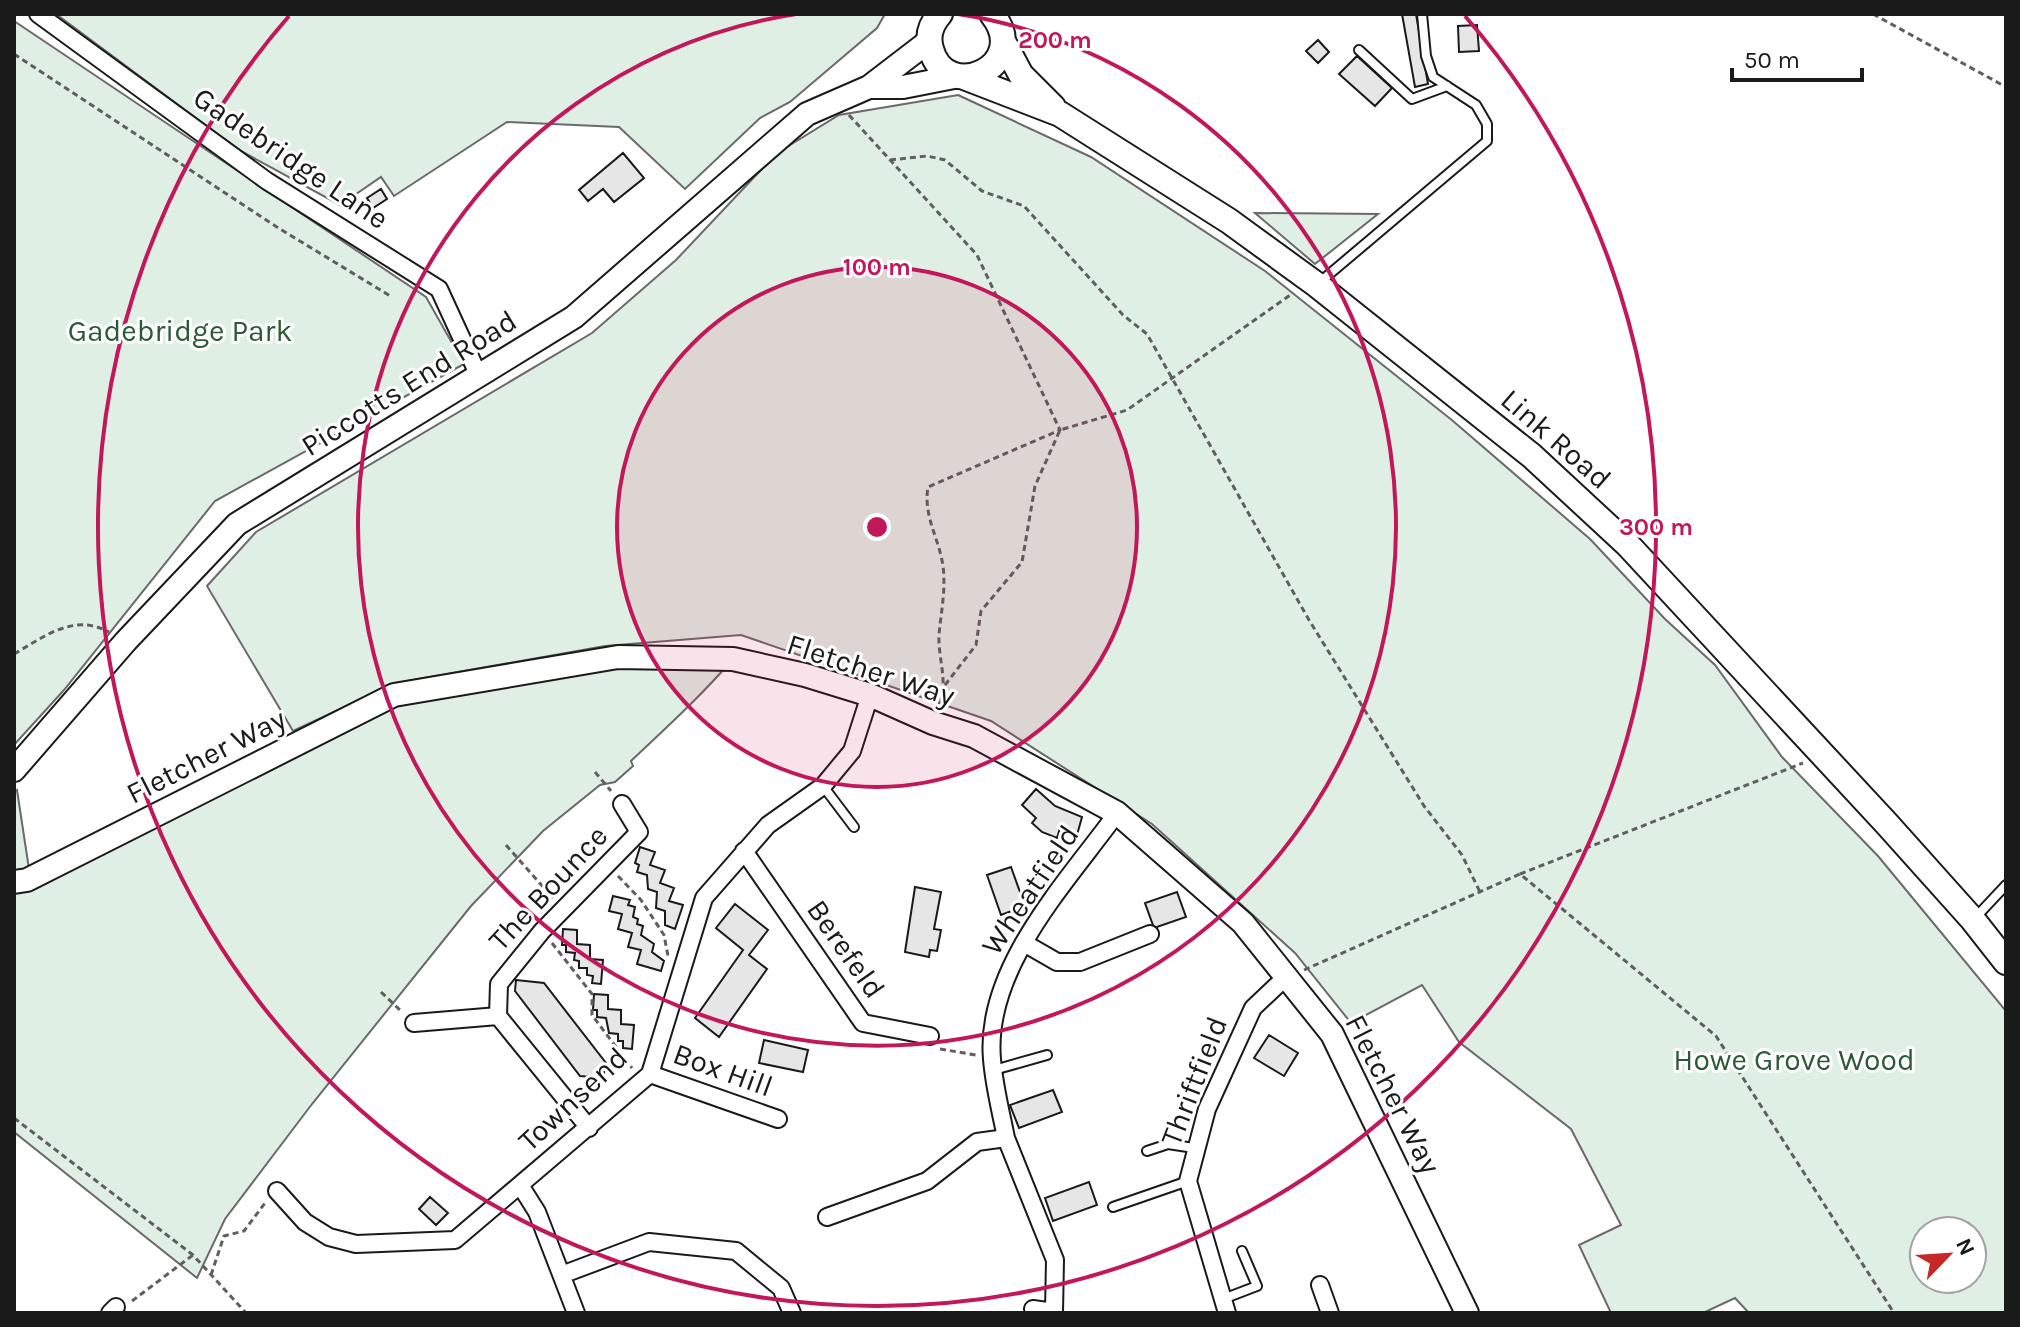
<svg xmlns="http://www.w3.org/2000/svg" width="2020" height="1327" font-family="Karla,sans-serif">
	<rect width="100%" height="100%" fill="#fff"/>
	<path fill="#e0efe3" stroke="#6a6a6a" stroke-width="2" fill-rule="evenodd" d="M56,14H885L877,28L790,102L760,118L685,189L619,127L507,122L394,196L381,177L340,205L239,150Z
		M14,21L426,297L464,364L215,501L64,690L14,745Z
		M958,95L1091,157L1265,271L1453,421L1590,539L1665,619L1715,665L1782,757L1878,856L2006,1011V1313H1749L1735,1298L1703,1313H1611L1579,1245L1621,1225L1571,1129L1459,1042L1422,985L1351,1023L1295,953L1152,824L991,721L741,635L605,646L396,683L293,731L207,586L256,532L592,333L676,260L777,153L839,115ZM1924,1231H1972V1279H1924Z
		M1255,213L1378,214L1315,264Z
		M618,657L733,659C701,696 666,728 631,761L633,766L615,782L600,785L543,831L471,906L312,1104L225,1219L197,1278L14,1132V883L394,695Z
		M17,790L29,869L14,872V792Z"/>
	<path fill="#e6e6e6" stroke="#1a1a1a" stroke-width="2" d="M1402,14H1416L1428,84L1415,87Z
		M1477,25L1479,51L1459,52L1458,26Z
		M1318,40L1329,52L1318,63L1306,51Z
		M1357,56L1392,88L1375,106L1339,74Z
		M623,153L644,178L614,202L603,189L588,201L579,190Z
		M381,189L387,199L373,208L367,198Z
		M1036,789L1055,806L1082,817L1077,835L1060,828L1057,838L1042,832L1032,823L1036,818L1022,805Z
		M640,847L655,852L650,865L665,870L660,883L674,888L669,901L683,905L675,929L665,925V911L656,908L657,892L648,889L647,875L637,872L639,865L635,863Z
		M1011,867L1025,906L1001,915L987,875Z
		M915,887L941,892L934,929L941,930L937,951L930,950L929,957L905,952Z
		M1177,892L1186,917L1154,928L1145,903Z
		M613,896L630,900L628,905L635,907L633,917L638,919L637,924L643,926L641,935L654,944L652,952L664,961L661,971L637,964L641,950L628,947L632,933L618,929L622,914L609,911Z
		M735,904L768,930L749,955L767,969L719,1037L695,1018L743,950L716,928Z
		M563,929L577,930V944L590,945V959L603,960L601,984L592,983L593,976L587,975V968H579V961L574,960L575,953L566,952V945H562Z
		M516,980L544,983L606,1063L603,1078L580,1076L515,991Z
		M594,994L608,995V1009L621,1010V1024L634,1025L632,1049L623,1048V1041H618V1034L609,1033L606,1018L597,1017V1010H593Z
		M1269,1035L1298,1053L1284,1076L1254,1058Z
		M764,1040L808,1050L803,1072L759,1063Z
		M1053,1090L1062,1112L1019,1128L1010,1105Z
		M1089,1182L1097,1205L1053,1221L1045,1198Z
		M430,1197L448,1213L436,1225L419,1209Z"/>
	<g fill="none" stroke-linecap="round" stroke-linejoin="round">
		<g stroke="#1a1a1a" stroke-width="12">
			<path id="lane" d="M1359,50L1412,99L1447,86
				M1320,282L1487,141V124L1476,105L1433,77L1426,56L1422,14
				M823,786L854,827
				M1976,917L2006,885
				M994,1070L1047,1055
				M1147,1151L1168,1144L1194,1148
				M1113,1207L1188,1181
				M1223,1299L1257,1286L1242,1251"/>
		</g>
		<g stroke="#1a1a1a" stroke-width="20">
			<path id="street" d="M38,14L267,181L439,289L478,374
				M744,851L863,1023L930,1036
				M1024,943L1057,962H1080L1150,934
				M414,1023L498,1016
				M650,1074L778,1119
				M589,1128L498,1016L499,984L542,931L639,832L622,804
				M1006,1138L1055,1260L1054,1312L1033,1309
				M520,1185L537,1212L576,1313
				M277,1191L305,1222L329,1237L356,1244L455,1240L650,1074L704,898L768,825L823,786L852,751L870,695
				M827,1217L927,1181L977,1142L1006,1138C1001,1112 994,1086 992,1059C984,968 1067,882 1117,813
				M564,1274L649,1242L736,1251L781,1288L792,1313
				M1320,1285L1330,1313
				M110,1313L116,1307
				M1227,1313L1188,1181L1207,1109L1253,1008L1288,975"/>
		</g>
		<g stroke="#1a1a1a" stroke-width="26">
			<path id="secondary" d="M869,87H903L959,76
				M14,770L126,641L237,524L574,317L807,114L869,87L929,41
				M14,882L27,880L394,695L618,657L733,659L805,675L870,695L933,723L974,736L1117,813L1243,923L1332,1034L1467,1313"/>
		</g>
		<g stroke="#1a1a1a" stroke-width="28">
			<path id="primary" d="M940,14C931,24 927,36 931,49C946,105 1033,66 992,14
				M1003,41L1021,75L1053,107
				M964,77L1060,114L1229,221L1317,285L1532,456L1628,545L1887,824L1973,920L2006,962"/>
		</g>
		<path stroke="#5f5f5f" stroke-width="3" stroke-dasharray="6 4" stroke-linecap="butt" d="M1873,14L2006,87
			M14,17L15,14
			M14,54L280,229L392,297
			M849,115L977,255L1060,430L928,487C923,516 939,538 943,566C946,590 941,612 939,635C938,659 948,680 940,704
			M890,160L927,156L945,160L982,191L1024,206L1123,315L1147,334L1309,620L1424,806L1462,855L1480,892
			M14,654C45,636 74,613 109,632
			M945,685L976,645L981,611L1022,562L1035,486L1060,430L1127,410L1293,293
			M595,772L611,791
			M506,845L553,898
			M1520,874L1803,763
			M618,876L641,900L664,935L668,956
			M552,943L592,994V1015L632,1068
			M1304,970L1520,874L1716,1036L1894,1313
			M381,992L401,1011
			M940,1049L976,1055
			M14,1118L193,1255L246,1313
			M211,1275L224,1236L244,1231L265,1203
			M132,1301L193,1255"/>
		<use href="#lane" stroke="#fff" stroke-width="8"/>
		<use href="#street" stroke="#fff" stroke-width="16"/>
		<use href="#secondary" stroke="#fff" stroke-width="22"/>
		<use href="#primary" stroke="#fff" stroke-width="24"/>
	</g>
	<circle cx="877" cy="527" r="260" fill="#c2185b" fill-opacity=".12"/>
	<g fill="none" stroke="#c2185b" stroke-width="4">
		<circle cx="877" cy="527" r="260"/>
		<path d="M958 14A519 519 0 1 1 796 14"/>
		<path d="M1465 16A779 779 0 1 1 289 16"/>
	</g>
	<g text-anchor="middle" dominant-baseline="central" stroke-width="6" stroke-linejoin="round" paint-order="stroke">
		<g font-size="30" fill="#1a1a1a" stroke="#fff">
			<text transform="translate(291 158) rotate(34)">Gadebridge Lane</text>
			<text transform="translate(409 383) rotate(-32)">Piccotts End Road</text>
			<text transform="translate(1556 439) rotate(41)">Link Road</text>
			<text transform="translate(871 670) rotate(18)">Fletcher Way</text>
			<text transform="translate(206 756) rotate(-27)">Fletcher Way</text>
			<text transform="translate(548 888) rotate(-47)">The Bounce</text>
			<text transform="translate(1030 890) rotate(-56)">Wheatfield</text>
			<text transform="translate(846 949) rotate(55)">Berefeld</text>
			<text transform="translate(723 1070) rotate(20)">Box Hill</text>
			<text transform="translate(1194 1081) rotate(-69)">Thriftfield</text>
			<text transform="translate(1393 1094) rotate(63)">Fletcher Way</text>
			<text transform="translate(573 1099) rotate(-43)">Townsend</text>
		</g>
		<g font-size="30" fill="#2b5a34" stroke="#fff">
			<text x="180" y="331">Gadebridge Park</text>
			<text x="1794" y="1060">Howe Grove Wood</text>
		</g>
	</g>
	<circle cx="877" cy="527" r="12" fill="#c2185b" stroke="#fff" stroke-width="4"/>
	<g font-size="24" text-anchor="middle" font-weight="bold" fill="#c2185b" stroke="#fff" stroke-width="6" stroke-linejoin="round" paint-order="stroke">
		<text x="1055" y="48">200 m</text>
		<text x="877" y="275">100 m</text>
		<text x="1656" y="535">300 m</text>
	</g>
	<rect width="2020" height="1327" fill="none" stroke="#1a1a1a" stroke-width="32"/>
	<g transform="translate(1948 1255) rotate(65)"><circle r="38" fill="#ffffff" stroke="#a3a3a3" stroke-width="2"/>
	<path d="M0-6L14 30L0 20L-14 30Z" fill="#c62828"/>
	<text y="-12" font-size="22" font-weight="bold" text-anchor="middle" fill="#1a1a1a">N</text>
	</g>
	<path d="M1732 68v12h130v-12" fill="none" stroke="#1a1a1a" stroke-width="4"/>
	<text x="1744" y="68" font-size="24" fill="#1a1a1a" stroke="#ffffff" stroke-width="6" paint-order="stroke">50 m</text>
</svg>
